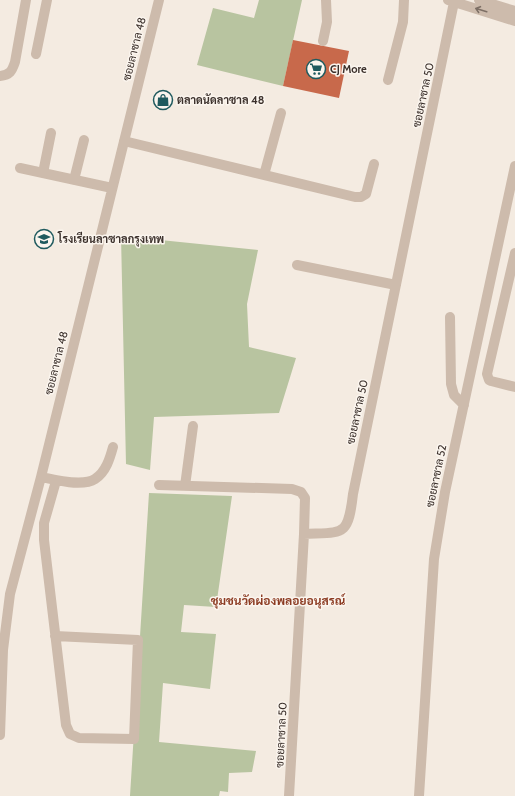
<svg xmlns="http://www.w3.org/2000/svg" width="515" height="796" font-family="Cabin,Sarabun,sans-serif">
	<rect width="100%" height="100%" fill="#f4ebe1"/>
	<path fill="#b8c4a0" d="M259,0H302L283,86L197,65L213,8L254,18Z
		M121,236L258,250L247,304L249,347L296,358L279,413L154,417L150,470L126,464Z
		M149,493L232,496L216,607L184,605L181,632L216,634L210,689L163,683L159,742L256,751L252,772L229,773L228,792L220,791L219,796H130Z"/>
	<path fill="#c8694b" d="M293,40L349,51L339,98L283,86Z"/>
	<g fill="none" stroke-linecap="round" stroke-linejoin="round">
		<path stroke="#cdbbac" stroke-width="10" d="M448,0L515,21
			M479,0L515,11
			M323,41L327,22L326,0
			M36,54L47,0
			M0,76C10,75 12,71 15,62L26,0
			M388,80L403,22L404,0
			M124,141L355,197H361L366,194L374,164
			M20,168L112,188
			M43,173L51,133
			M264,175L281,113
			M74,180L84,140
			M515,253L487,374L489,380L491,381L515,387
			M297,265L396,285
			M450,317L451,384L454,395L464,405
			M41,477C54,480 83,487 95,479C106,472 110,458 113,447
			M159,485L292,489L301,492L305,498L304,534
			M185,486L193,426
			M55,636L138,640L134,739L79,738L70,734L66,725L44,540V523L56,481
			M0,735L3,650L10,594L41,477L159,0
			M289,796L304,534C344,532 348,537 353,494L454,2L453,0
			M419,796L434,559L445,492L515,166"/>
	</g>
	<defs><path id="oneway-shaft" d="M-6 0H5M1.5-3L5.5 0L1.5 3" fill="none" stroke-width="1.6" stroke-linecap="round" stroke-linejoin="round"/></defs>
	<use stroke="#7d6f65" href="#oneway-shaft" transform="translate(481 10) rotate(-163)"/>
	<defs>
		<g id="supermarket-ring" transform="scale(1)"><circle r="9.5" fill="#fbf5ee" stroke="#1f5a5e" stroke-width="1.5"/><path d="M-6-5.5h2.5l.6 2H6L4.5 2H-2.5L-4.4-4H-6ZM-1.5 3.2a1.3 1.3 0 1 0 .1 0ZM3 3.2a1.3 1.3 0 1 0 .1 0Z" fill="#1f5a5e"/></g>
		<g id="shop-ring" transform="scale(1)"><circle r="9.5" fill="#fbf5ee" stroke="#1f5a5e" stroke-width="1.5"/><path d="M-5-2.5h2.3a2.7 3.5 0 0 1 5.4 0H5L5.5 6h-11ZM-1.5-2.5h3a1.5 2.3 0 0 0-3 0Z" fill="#1f5a5e"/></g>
		<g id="school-ring" transform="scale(1)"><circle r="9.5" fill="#fbf5ee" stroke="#1f5a5e" stroke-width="1.5"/><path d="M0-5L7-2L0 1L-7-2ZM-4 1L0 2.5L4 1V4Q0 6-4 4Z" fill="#1f5a5e"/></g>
	</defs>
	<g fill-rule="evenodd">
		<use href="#supermarket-ring" x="316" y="69"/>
		<use href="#shop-ring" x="163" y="100"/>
		<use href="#school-ring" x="44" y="239"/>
	</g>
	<g text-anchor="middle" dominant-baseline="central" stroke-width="3" stroke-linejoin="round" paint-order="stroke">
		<g font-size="11" fill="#3b302b" stroke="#fbf5ee">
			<text transform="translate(134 49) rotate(-76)">ซอยลาซาล 48</text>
			<text transform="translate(423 95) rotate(-78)">ซอยลาซาล 50</text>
			<text transform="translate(56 363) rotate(-76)">ซอยลาซาล 48</text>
			<text transform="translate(357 412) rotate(-78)">ซอยลาซาล 50</text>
			<text transform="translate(436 476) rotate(-78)">ซอยลาซาล 52</text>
			<text transform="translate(281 735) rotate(-87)">ซอยลาซาล 50</text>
		</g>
		<g font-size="11" font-weight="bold" fill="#3b302b" stroke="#fbf5ee" text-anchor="start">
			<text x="330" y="69">CJ More</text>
			<text x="177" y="100">ตลาดนัดลาซาล 48</text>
			<text x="58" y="239">โรงเรียนลาซาลกรุงเทพ</text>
		</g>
		<g font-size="12" font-weight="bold" fill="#8c3b22" stroke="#fbf5ee">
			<text x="278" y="600">ชุมชนวัดผ่องพลอยอนุสรณ์</text>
		</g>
	</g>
</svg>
